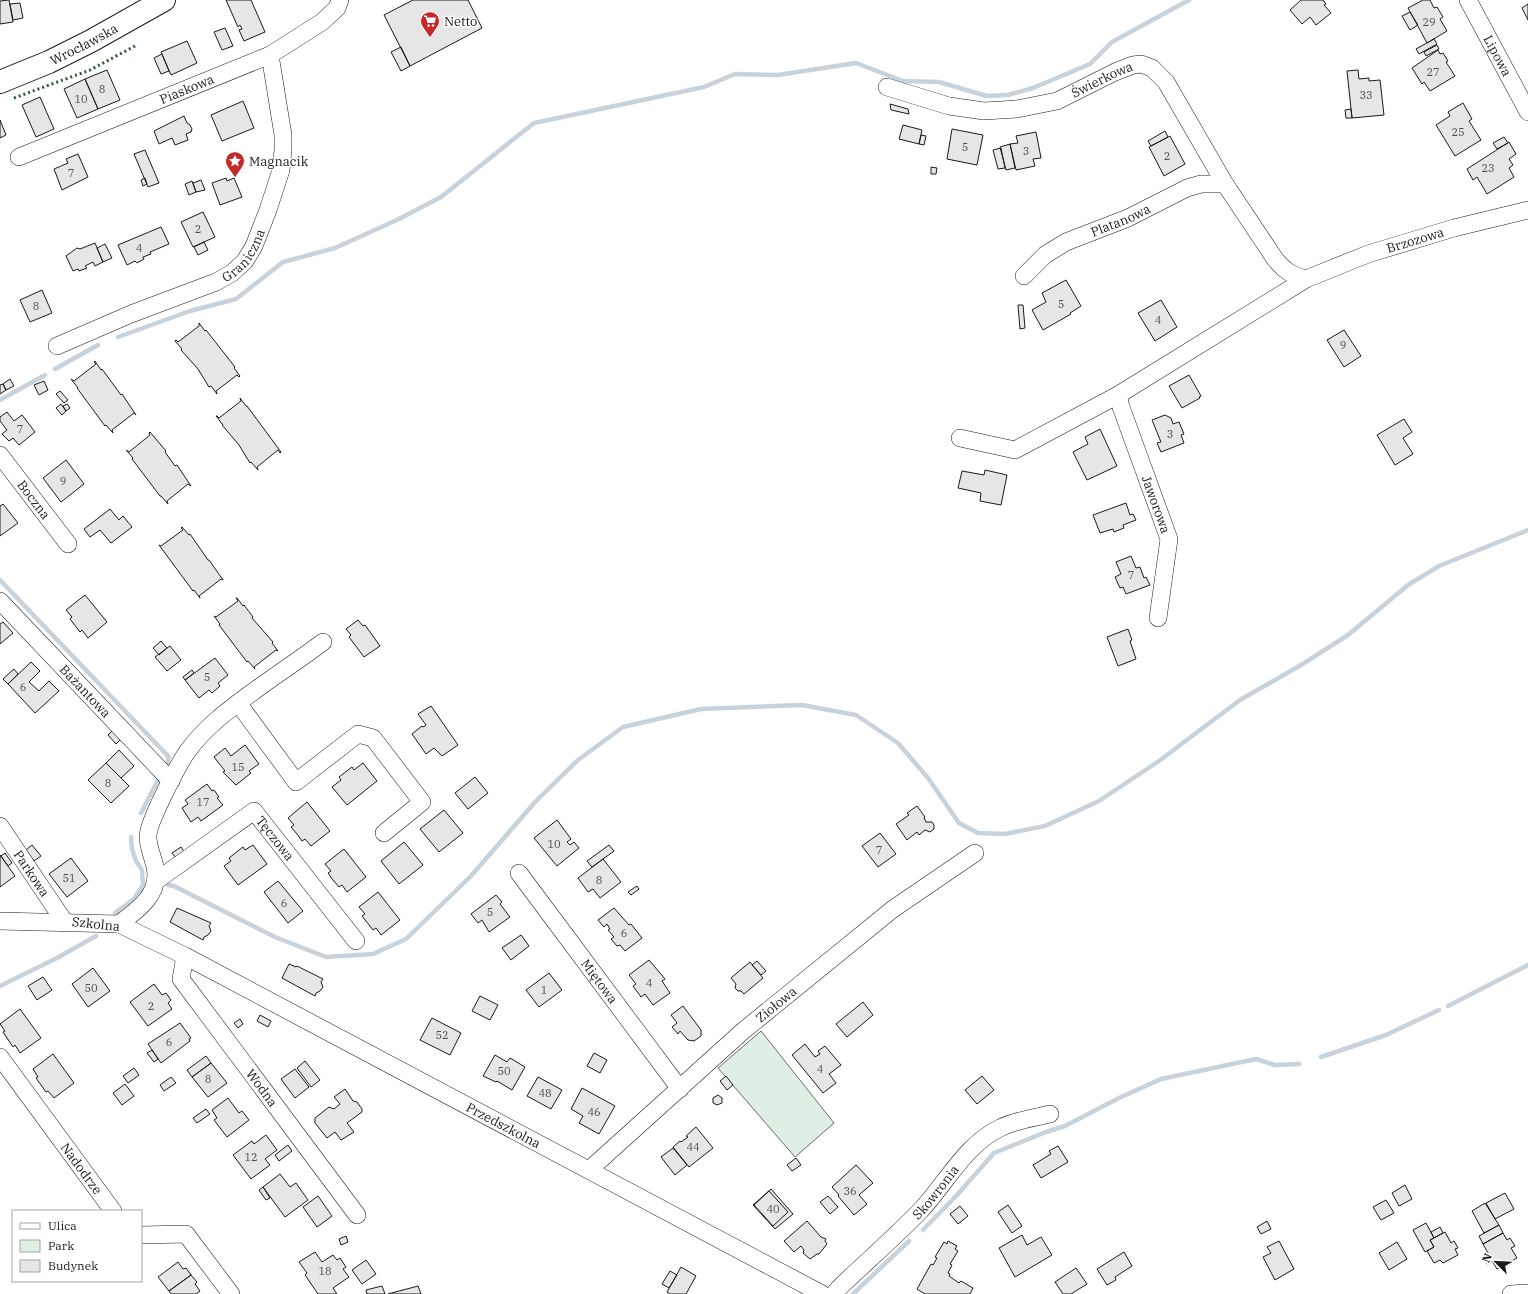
<svg xmlns="http://www.w3.org/2000/svg" width="1528" height="1294" font-family="'IBM Plex Serif',serif">
	<rect width="100%" height="100%" fill="#fff"/>
	<path fill="#e0efe3" stroke="#6a6a6a" d="M761,1031L834,1123L795,1157L718,1068Z"/>
	<g fill="none" stroke-linecap="round" stroke-linejoin="round">
		<path stroke="#c6d2dc" stroke-width="4.5" d="M118,337L190,311L236,299L283,262L335,248L399,219L441,197L534,123L704,87L735,74L778,75L856,63L903,81L939,82L987,96L1008,95L1033,88L1090,64L1112,42L1189,0
			M55,369L98,345
			M0,400L45,375
			M0,580L169,757L167,764
			M141,813L159,778
			M168,885L174,886L275,937L326,957L373,954L406,939L471,876L536,801L578,760L623,727L701,709L802,705L856,715L898,743L928,778L959,823L978,833L1005,834L1045,826L1099,801L1159,761L1240,700L1301,665L1348,635L1408,585L1439,566L1528,530
			M115,913L134,899L143,885L142,870L136,861L132,849L131,837
			M0,986L57,958L96,936
			M1448,1006L1528,965
			M1321,1057L1386,1035L1439,1010
			M923,1230L957,1195L994,1153L1046,1132L1065,1126L1119,1098L1161,1079L1256,1059L1275,1065L1299,1064
			M853,1294L909,1241"/>
	</g>
	<path fill="#e6e6e6" stroke="#1a1a1a" d="M9,0L13,22L0,24V1Z
		M226,0H251L265,32L244,41L239,30L242,29L240,25L238,27Z
		M413,0H468L482,28L410,66L384,15Z
		M1301,0H1323L1326,4L1324,5L1331,13L1316,25L1310,17L1302,24L1290,10Z
		M1423,0H1430L1434,8L1437,7L1443,17L1440,19L1447,31L1427,43L1408,8Z
		M20,3L23,18L13,20L10,4Z
		M1528,4V20L1522,8Z
		M1410,12L1418,25L1410,30L1402,16Z
		M225,28L233,46L222,50L214,32Z
		M1434,39L1437,44L1419,54L1416,49Z
		M187,41L197,63L171,75L161,52Z
		M1437,45L1439,49L1426,56L1424,52Z
		M401,47L410,66L401,71L391,52Z
		M1438,50L1440,54L1443,53L1448,61L1446,62L1455,76L1430,91L1424,82L1422,84L1412,68Z
		M162,54L169,71L161,74L154,58Z
		M107,70L120,100L98,109L85,79Z
		M1358,70L1359,79L1369,78V81L1380,80L1384,115L1352,118L1347,71Z
		M85,79L98,109L77,118L64,89Z
		M40,97L54,129L36,137L22,105Z
		M243,101L254,128L222,141L211,115Z
		M1463,103L1472,119L1469,121L1481,140L1455,156L1436,125L1450,116L1448,112Z
		M890,104L908,109L909,114L891,110Z
		M1351,109L1352,118H1346L1345,110Z
		M184,116L187,123L190,125L192,129L191,132L186,134L188,140L175,145L172,138L159,144L154,131Z
		M0,120L6,135L0,138Z
		M903,125L922,130L919,144L899,139Z
		M952,129L983,135L977,165L947,159Z
		M1165,131L1168,137L1151,146L1148,141Z
		M1036,132L1041,158L1033,159L1035,166L1016,170L1010,144L1018,143L1016,136Z
		M921,135L926,136L924,145L919,144Z
		M1170,136L1185,164L1164,176L1149,147Z
		M1504,137L1508,143L1497,149L1493,143Z
		M1509,142L1516,154L1509,159L1513,165L1509,168L1514,177L1487,194L1477,177L1473,180L1467,169Z
		M1010,144L1015,168L1006,170L1000,147Z
		M1001,148L1005,168L998,169L993,150Z
		M145,150L159,183L148,187L134,154Z
		M78,154L88,177L62,190L54,169L68,163L66,159Z
		M931,167L937,168L936,174H931Z
		M145,178L147,184L143,186L141,180Z
		M226,178L227,181L234,178L242,197L220,205L212,183Z
		M201,180L205,190L196,192L193,183Z
		M192,181L196,192L189,195L185,184Z
		M203,212L215,237L193,247L181,222Z
		M161,227L169,244L150,252L151,254L143,257L144,259L137,263L135,261L127,265L118,245Z
		M204,242L208,250L198,255L194,247Z
		M95,243L103,262L95,266L93,262L85,266L87,268L79,271L78,269L73,271L66,256L77,248L80,249Z
		M105,244L112,258L103,262L97,248Z
		M1066,280L1081,306L1070,313L1071,314L1043,330L1032,310L1046,302L1042,293Z
		M42,290L52,313L30,322L20,300Z
		M1161,300L1177,327L1155,341L1138,313Z
		M1018,305H1023L1025,328L1020,329Z
		M199,323L205,331L206,330L235,367L234,368L240,376L239,377L237,375L216,391L217,394L211,386L209,387L198,369L181,350L182,349L175,341L176,340L178,342L199,326Z
		M1344,330L1361,356L1344,367L1327,340Z
		M95,361L101,370L102,369L121,395L122,394L136,415L134,413L112,430L113,433L106,425L105,426L77,388H78L71,379L74,381L96,364L94,362Z
		M1189,375L1201,396L1199,397L1200,398L1182,408L1169,386Z
		M10,379L14,386L6,390L3,384Z
		M44,381L48,390L39,395L34,385Z
		M3,384L6,390L0,394V385Z
		M60,391L68,400L64,403L56,394Z
		M240,398L246,406H247L281,452L280,453L278,450L257,467L258,470L251,462L250,463L239,445L222,425H223L216,416H217L219,418L241,401Z
		M61,404L66,411L62,415L56,408Z
		M67,404L70,408L66,411L63,406Z
		M7,412L14,421L22,415L35,432L19,445L13,438L9,441L2,434L7,430L0,421V417Z
		M1165,415L1171,418L1173,424L1179,422L1184,434L1181,435L1184,443L1161,452L1157,443L1161,442L1152,420Z
		M1404,419L1412,432L1403,438L1413,454L1395,465L1377,435Z
		M1100,429L1117,466L1087,480L1073,452L1088,444L1085,437Z
		M150,432L166,451L165,452L175,466L177,465L191,486L188,484L167,501L168,504L161,496H160L132,459L133,458L126,450L129,452L150,435L149,433Z
		M66,460L84,484L61,502L43,478Z
		M985,470L1007,475L1001,505L980,501L981,493L958,488L962,471L984,475Z
		M1126,503L1130,515L1133,514L1136,520L1123,525L1124,528L1114,532L1113,529L1100,533L1093,515Z
		M3,504L18,523L0,536V506Z
		M110,509L119,520L123,516L132,527L111,543L100,530L90,537L84,529Z
		M182,527L189,535L190,534L208,560H209L223,580L221,579L199,596L200,598L194,590L193,591L159,545L161,546L183,530L181,528Z
		M1131,556L1136,568L1140,567L1144,578L1146,577L1150,585L1126,594L1123,587L1120,588L1115,577L1121,574L1116,562Z
		M85,595L107,622L88,638L82,630L80,632L70,619L72,617L66,610Z
		M236,598H237L243,606L244,605L253,617L252,618L273,642L272,643L278,651L276,650L254,667L255,669L248,661L247,662L219,625L220,624L214,616L216,617L238,601Z
		M358,620L363,626L365,625L380,646L364,657L349,637L351,635L346,629Z
		M3,622L13,633L0,644V624Z
		M1128,629L1132,640L1130,641L1136,659L1118,666L1107,637Z
		M161,641L167,648L159,655L153,648Z
		M170,646L181,660L167,671L155,657Z
		M215,658L228,675L218,683L220,686L212,693L209,690L199,698L185,680Z
		M31,662L40,671L29,682L39,691L49,681L59,691L35,713L8,684Z
		M14,669L18,674L8,684L3,679Z
		M192,670L194,673L185,680L183,677Z
		M431,706L458,745L442,756L434,748L426,754L412,734L422,726L423,727L426,725L418,714Z
		M114,729L122,738L116,744L108,735Z
		M245,745L259,764L249,771L251,773L236,785L223,772L225,771L214,757L225,748L231,756Z
		M119,750L134,766L121,778L106,763Z
		M106,763L129,786L111,803L88,780Z
		M363,763L377,781L347,805L332,787L341,780L339,777L352,767L354,770Z
		M475,777L488,793L468,809L455,793Z
		M207,784L212,791L214,790L219,797L217,798L223,805L201,821L198,817L191,822L182,808L188,804L185,800Z
		M307,802L330,831L311,846L305,839L302,841L297,834L291,827L294,825L288,818Z
		M917,806L925,817L924,818L926,822H932L934,825V829L930,832L925,830L919,835L917,832L907,840L896,824L909,815L907,813Z
		M444,810L463,833L439,852L420,829Z
		M557,820L571,839L567,842L570,845L574,842L579,848L557,866L534,838Z
		M880,833L896,854L878,867L862,846Z
		M404,842L423,865L399,884L381,861Z
		M32,845L41,856L34,861L26,850Z
		M253,845L267,864L238,885L224,866L231,861L229,858L243,847L245,850Z
		M609,845L614,851L592,867L587,861Z
		M181,847L184,851L176,858L172,853Z
		M344,849L366,877L347,892L342,885L339,887L333,880L328,873L331,871L325,864Z
		M5,853L12,863L8,866L1,856Z
		M0,855L15,876L0,887Z
		M71,858L88,881L67,897L49,874Z
		M603,859L621,882L600,898L593,889L588,892L578,878Z
		M278,881L303,911L288,923L264,892Z
		M637,886L639,889L631,895L628,892Z
		M378,892L400,920L381,935L376,928L373,930L362,916L365,914L359,907Z
		M496,895L502,902L500,904L510,917L489,932L482,920L478,923L471,914Z
		M177,908L211,923L209,926L211,931L208,935L204,937L203,940L170,922Z
		M614,908L629,925L631,924L642,938L625,951L620,945L617,946L611,939L614,937L608,930L610,929L607,924L604,927L598,920Z
		M521,935L529,946L511,960L502,948Z
		M649,960L665,979L662,981L670,993L653,1005L645,994L641,997L633,986L636,984L629,975Z
		M757,961L766,971L761,975L752,965Z
		M750,962L763,978L744,994L741,991H738L735,988L736,984L731,978Z
		M289,964L296,967L297,966L323,979L321,982L323,987L320,991L316,993L315,996L282,978Z
		M93,968L110,991L88,1007L72,984Z
		M549,973L562,990L539,1007L526,990Z
		M43,977L52,990L37,1000L28,986Z
		M154,984L162,995L166,993L171,1000L168,1003L172,1009L148,1026L130,1002Z
		M480,996L498,1005L490,1020L472,1011Z
		M863,1002L873,1015L847,1037L836,1024Z
		M683,1006L701,1030V1036L694,1041L688,1040L680,1031L678,1034L672,1027L677,1023L671,1015Z
		M20,1009L41,1038L20,1053L15,1045L13,1047L3,1032L5,1031L0,1024Z
		M260,1015L271,1021L268,1027L257,1021Z
		M432,1018L461,1033L450,1055L420,1040Z
		M240,1019L243,1024L238,1028L234,1023Z
		M180,1023L191,1038L189,1039L190,1041L161,1063L148,1044Z
		M805,1044L815,1057L820,1054L818,1051L825,1046L841,1065L829,1074L836,1083L823,1093L792,1055Z
		M152,1050L158,1059L154,1062L147,1053Z
		M594,1053L607,1060L600,1073L587,1066Z
		M53,1054L74,1083L54,1098L48,1091L46,1092L36,1078L38,1077L33,1069Z
		M495,1055L507,1062L510,1058L525,1067L512,1090L497,1081L496,1082L483,1076Z
		M206,1056L211,1063L192,1077L187,1070Z
		M305,1061L320,1080L311,1087L297,1068Z
		M211,1063L227,1083L208,1097L192,1077Z
		M134,1068L139,1075L128,1083L123,1076Z
		M295,1069L309,1087L295,1098L281,1079Z
		M726,1076L733,1085L727,1090L720,1081Z
		M982,1076L994,1090L977,1104L965,1090Z
		M171,1077L176,1083L164,1091L160,1085Z
		M538,1077L562,1090L551,1109L527,1096Z
		M125,1084L134,1096L122,1105L113,1093Z
		M582,1088L615,1106L599,1134L579,1123L583,1116L571,1109Z
		M345,1089L353,1101L357,1102L362,1109V1112L347,1123L354,1132L341,1140L335,1132L327,1138L315,1123V1118L329,1107L334,1109L340,1104L334,1097Z
		M718,1095L722,1098V1103L717,1105L713,1103V1098Z
		M228,1098L239,1113L242,1111L249,1120L227,1137L214,1120L217,1118L212,1110Z
		M206,1109L210,1114L197,1123L193,1118Z
		M696,1127L713,1148L689,1167L673,1147L680,1141L681,1142L688,1137L686,1136Z
		M266,1135L277,1150L265,1159L270,1165L251,1179L233,1155L252,1141L254,1144Z
		M288,1145L292,1151L279,1161L275,1155Z
		M1058,1146L1068,1162L1041,1178L1033,1165L1051,1154L1049,1151Z
		M673,1148L687,1165L675,1175L661,1157Z
		M796,1158L801,1165L792,1171L787,1165Z
		M856,1165L873,1183L859,1195L867,1204L854,1215L838,1196L839,1195L832,1187Z
		M280,1174L290,1187L296,1183L308,1200L285,1217L263,1187Z
		M1405,1185L1412,1199L1399,1206L1392,1193Z
		M263,1187L270,1198L266,1200L259,1190Z
		M771,1189L793,1214L775,1229L753,1205Z
		M769,1191L788,1212L773,1226L754,1205Z
		M1505,1193L1514,1209L1495,1219L1486,1203Z
		M318,1196L332,1216L317,1227L303,1207Z
		M828,1196L838,1207L830,1214L820,1202Z
		M1386,1200L1394,1213L1381,1220L1373,1207Z
		M1485,1203L1499,1225L1484,1233L1472,1211Z
		M1008,1205L1022,1226L1012,1233L998,1212Z
		M960,1206L968,1216L958,1224L950,1214Z
		M807,1221L821,1237L826,1239L825,1241L827,1244L819,1254H817L810,1259L803,1253L804,1250L801,1246L794,1252L784,1241Z
		M1267,1221L1271,1229L1261,1234L1257,1227Z
		M1426,1223L1434,1238L1430,1240L1434,1247L1425,1252L1413,1230Z
		M1499,1225L1503,1233L1483,1244L1479,1236Z
		M1440,1227L1443,1233L1434,1238L1431,1232Z
		M1445,1232L1451,1243L1454,1241L1458,1248L1455,1249L1458,1255L1443,1263L1440,1260L1434,1263L1427,1251L1434,1247L1430,1240Z
		M1503,1233L1507,1240L1510,1238L1515,1246L1511,1248L1517,1258L1497,1269L1492,1261L1487,1264L1484,1257H1485L1484,1255L1488,1253L1483,1244Z
		M1022,1235L1027,1245L1041,1237L1052,1255L1015,1277L999,1248Z
		M346,1236L348,1242L341,1245L339,1239Z
		M948,1241L957,1246L955,1249L958,1251L950,1264L952,1265L948,1273L950,1274L949,1276L959,1283L961,1281L973,1288L970,1294H925L917,1289L931,1264L933,1265L937,1258L935,1257L944,1242L947,1244Z
		M1279,1241L1294,1269L1275,1280L1263,1257L1271,1253L1267,1247Z
		M1397,1242L1407,1259L1389,1270L1379,1253Z
		M315,1252L322,1262L333,1255L337,1260L340,1258L346,1267L343,1269L349,1277L333,1288L337,1294H318L305,1275L307,1273L299,1262Z
		M1124,1252L1132,1266L1115,1277L1116,1280L1107,1285L1097,1269Z
		M366,1260L376,1274L362,1284L352,1270Z
		M178,1262L183,1269L186,1268L191,1275L169,1291L158,1277Z
		M681,1267L696,1276L686,1294H670L667,1292Z
		M1076,1268L1087,1284L1071,1294H1063L1055,1282Z
		M670,1271L677,1275L669,1288L662,1284Z
		M191,1275L197,1282L195,1284L200,1291L196,1294H171L169,1291Z
		M382,1286L385,1294H367L366,1290Z
		M418,1286L421,1294H388Z"/>
	<g fill="none" stroke-linecap="round" stroke-linejoin="round">
		<g stroke="#1a1a1a" stroke-width="18">
			<g id="minor">
				<path id="s1" d="M1468,0L1528,112"/>
				<path id="s2" d="M887,87L949,106L984,111L1017,109L1057,101L1115,72L1133,65L1141,64L1152,68L1166,82L1225,184L1275,259C1285,271 1291,275 1306,279"/>
				<path id="s3" d="M19,157L270,55L322,22L337,8L340,0"/>
				<path id="s4" d="M1024,276L1045,255L1066,242L1128,218L1187,188L1201,184H1225"/>
				<path id="s5" d="M57,346L131,314L216,282L232,273L245,261L254,246L268,210L281,170L283,150V135L270,55"/>
				<path id="s6" d="M1118,395L1121,407L1169,539L1158,618"/>
				<path id="s7" d="M960,438L1015,450L1118,395L1306,279L1368,254L1454,228L1528,210"/>
				<path id="s8" d="M0,455L68,544"/>
				<path id="s9" d="M0,601L171,781"/>
				<path d="M238,703L296,782L358,734L373,738L422,802L384,833"/>
				<path id="s10" d="M0,826L64,921"/>
				<path id="s11" d="M519,873L680,1089"/>
				<path id="s12" d="M156,881L254,811L356,941"/>
				<path id="s13" d="M0,921L119,924L185,956L822,1294"/>
				<path d="M119,924C138,910 161,894 155,867C153,857 148,847 148,837C147,824 178,765 187,752C206,725 235,705 261,686C282,671 303,657 323,642"/>
				<path id="s14" d="M185,956L181,979L357,1215"/>
				<path id="s15" d="M0,1057L113,1211"/>
				<path id="s16" d="M589,1170L743,1031L893,909L975,853"/>
				<path d="M141,1235L186,1234L231,1294"/>
				<path id="s17" d="M834,1294L839,1288C866,1262 895,1237 921,1210C947,1182 965,1145 1000,1128C1016,1120 1034,1118 1050,1114"/>
				<path d="M1511,1294L1528,1293"/>
			</g>
		</g>
		<g stroke="#1a1a1a" stroke-width="24">
			<g id="major">
				<path id="s18" d="M0,82L49,62L91,41L164,0"/>
			</g>
		</g>
		<use href="#minor" stroke="#fff" stroke-width="17"/>
		<use href="#major" stroke="#fff" stroke-width="22"/>
		<path stroke="#2b5a34" stroke-width="3" stroke-dasharray="2 3" stroke-linecap="butt" d="M14,98L90,70L135,46"/>
	</g>
	<defs>
		<g id="supermarket-pin" transform="scale(1)"><path d="M0 17L-7.5 6A9.5 9.5 0 1 1 7.5 6Z" fill="#c62828" stroke="#fff"/><path d="M-6-5.5h2.5l.6 2H6L4.5 2H-2.5L-4.4-4H-6ZM-1.5 3.2a1.3 1.3 0 1 0 .1 0ZM3 3.2a1.3 1.3 0 1 0 .1 0Z" fill="#fff"/></g>
		<g id="sight-pin" transform="scale(1)"><path d="M0 17L-7.5 6A9.5 9.5 0 1 1 7.5 6Z" fill="#c62828" stroke="#fff"/><path d="M0-6L1.8-2.2L6-1.7L2.9 1.2L3.7 5.4L0 3.3L-3.7 5.4L-2.9 1.2L-6-1.7L-1.8-2.2Z" fill="#fff"/></g>
	</defs>
	<g fill-rule="evenodd">
		<use href="#supermarket-pin" x="430" y="21"/>
		<use href="#sight-pin" x="235" y="161"/>
	</g>
	<g text-anchor="middle" dominant-baseline="central" stroke-width="3" stroke-linejoin="round" paint-order="stroke">
		<g font-size="11" fill="#4d4d4d">
			<text x="1429" y="22">29</text>
			<text x="1433" y="72">27</text>
			<text x="102" y="89">8</text>
			<text x="1366" y="95">33</text>
			<text x="81" y="99">10</text>
			<text x="1458" y="132">25</text>
			<text x="965" y="147">5</text>
			<text x="1026" y="151">3</text>
			<text x="1167" y="156">2</text>
			<text x="1488" y="168">23</text>
			<text x="71" y="173">7</text>
			<text x="198" y="229">2</text>
			<text x="139" y="248">4</text>
			<text x="1061" y="304">5</text>
			<text x="36" y="306">8</text>
			<text x="1158" y="320">4</text>
			<text x="1343" y="345">9</text>
			<text x="20" y="429">7</text>
			<text x="1170" y="434">3</text>
			<text x="63" y="481">9</text>
			<text x="1131" y="575">7</text>
			<text x="207" y="677">5</text>
			<text x="23" y="687">6</text>
			<text x="238" y="767">15</text>
			<text x="108" y="783">8</text>
			<text x="203" y="802">17</text>
			<text x="554" y="844">10</text>
			<text x="879" y="850">7</text>
			<text x="69" y="878">51</text>
			<text x="599" y="880">8</text>
			<text x="284" y="903">6</text>
			<text x="490" y="912">5</text>
			<text x="624" y="933">6</text>
			<text x="649" y="983">4</text>
			<text x="91" y="988">50</text>
			<text x="544" y="990">1</text>
			<text x="151" y="1006">2</text>
			<text x="442" y="1035">52</text>
			<text x="169" y="1042">6</text>
			<text x="820" y="1069">4</text>
			<text x="504" y="1071">50</text>
			<text x="208" y="1079">8</text>
			<text x="545" y="1093">48</text>
			<text x="594" y="1112">46</text>
			<text x="693" y="1147">44</text>
			<text x="251" y="1157">12</text>
			<text x="850" y="1191">36</text>
			<text x="773" y="1209">40</text>
			<text x="325" y="1271">18</text>
		</g>
		<g font-size="13" fill="#1a1a1a" stroke="#fff" text-anchor="start">
			<text x="444" y="21">Netto</text>
			<text x="249" y="161">Magnacik</text>
		</g>
		<g font-size="13" fill="#1a1a1a" stroke="#fff">
			<text stroke="none"><textPath href="#s18" startOffset="92">Wrocławska</textPath></text>
			<text stroke="none"><textPath href="#s1" startOffset="63">Lipowa</textPath></text>
			<text stroke="none"><textPath href="#s2" startOffset="224">Świerkowa</textPath></text>
			<text stroke="none"><textPath href="#s3" startOffset="181">Piaskowa</textPath></text>
			<text stroke="none"><textPath href="#s4" startOffset="113">Platanowa</textPath></text>
			<text stroke="none"><textPath href="#s7" startOffset="510">Brzozowa</textPath></text>
			<text stroke="none"><textPath href="#s5" startOffset="211">Graniczna</textPath></text>
			<text stroke="none"><textPath href="#s8" startOffset="56">Boczna</textPath></text>
			<text stroke="none"><textPath href="#s6" startOffset="116">Jaworowa</textPath></text>
			<text stroke="none"><textPath href="#s9" startOffset="124">Bażantowa</textPath></text>
			<text stroke="none"><textPath href="#s12" startOffset="155">Tęczowa</textPath></text>
			<text stroke="none"><textPath href="#s10" startOffset="57">Parkowa</textPath></text>
			<text transform="translate(96 924) rotate(6)">Szkolna</text>
			<text stroke="none"><textPath href="#s11" startOffset="135">Miętowa</textPath></text>
			<text stroke="none"><textPath href="#s16" startOffset="250">Ziołowa</textPath></text>
			<text stroke="none"><textPath href="#s14" startOffset="159">Wodna</textPath></text>
			<text stroke="none"><textPath href="#s13" startOffset="553">Przedszkolna</textPath></text>
			<text stroke="none"><textPath href="#s15" startOffset="138">Nadodrze</textPath></text>
			<text stroke="none"><textPath href="#s17" startOffset="144">Skowronia</textPath></text>
		</g>
	</g>
	<rect x="12" y="1210" width="130" height="72" fill="#ffffff" stroke="#a3a3a3"/>
	<rect x="20" y="1223" width="20" height="6" fill="#ffffff" stroke="#a3a3a3"/>
	<text x="48" y="1230" font-size="12" fill="#1a1a1a">Ulica</text>
	<rect x="20" y="1240" width="20" height="12" fill="#e0efe3" stroke="#a3a3a3"/>
	<text x="48" y="1250" font-size="12" fill="#1a1a1a">Park</text>
	<rect x="20" y="1260" width="20" height="12" fill="#e6e6e6" stroke="#a3a3a3"/>
	<text x="48" y="1270" font-size="12" fill="#1a1a1a">Budynek</text>
	<g transform="translate(1496 1262) rotate(294)" stroke="#ffffff" stroke-width="3" paint-order="stroke">
	<path d="M0-3L7 15L0 10L-7 15Z" fill="#1a1a1a"/>
	<text y="-6" font-size="11" font-weight="bold" text-anchor="middle" fill="#1a1a1a">N</text>
	</g>
</svg>
